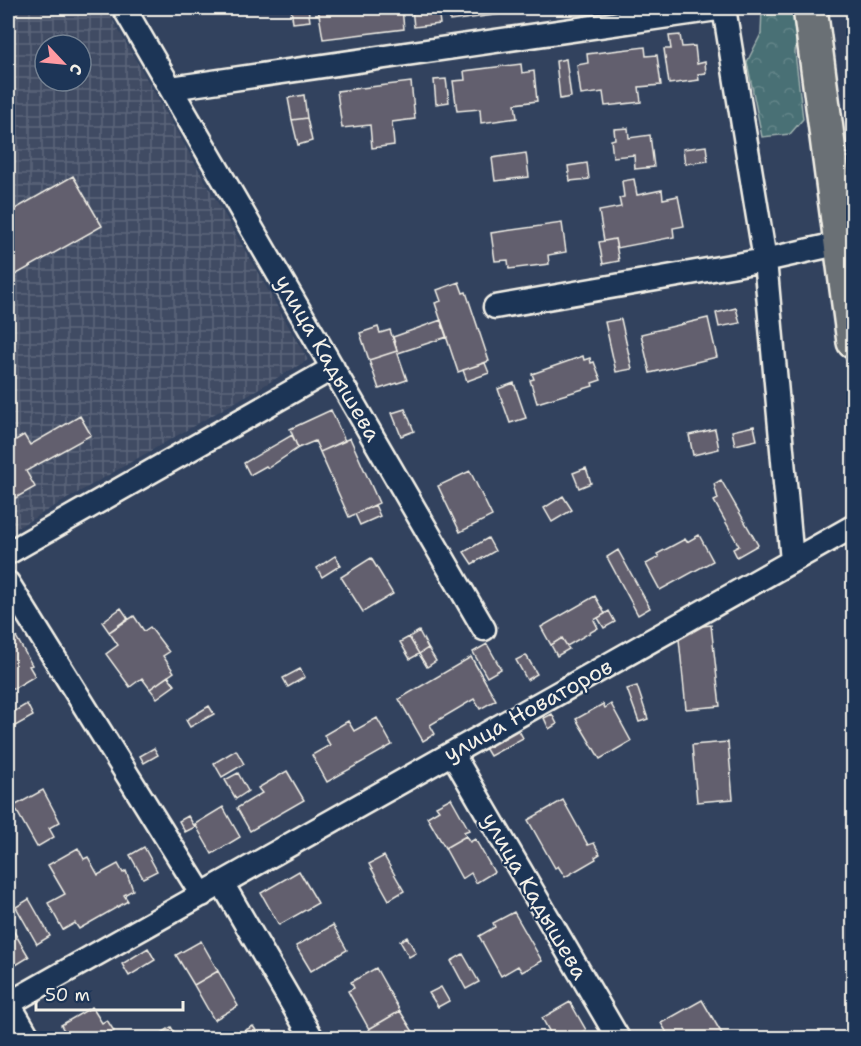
<svg xmlns="http://www.w3.org/2000/svg" width="861" height="1046" font-family="'Shantell Sans',sans-serif">
	<defs>
		<pattern id="industrial-grid" width="8" height="8" patternUnits="userSpaceOnUse" patternTransform="scale(1.5)"><rect width="8" height="8" fill="#404b63"/><path d="M0 4h8M4 0v8" fill="none" stroke="#5c6579"/></pattern>
		<pattern id="forest-crowns" width="20" height="18" patternUnits="userSpaceOnUse" patternTransform="scale(1.5)"><rect width="20" height="18" fill="#497075"/><path d="M2 6a3 3 0 1 1 6 0M12 15a3 3 0 1 1 6 0" fill="none" stroke="#648589"/></pattern>
	</defs>
	<rect width="100%" height="100%" fill="#32425e"/>
	<filter id="ink" filterUnits="userSpaceOnUse"><feTurbulence type="fractalNoise" baseFrequency=".0167" numOctaves="2"/><feDisplacementMap in="SourceGraphic" scale="12" xChannelSelector="R" yChannelSelector="G"/><feConvolveMatrix kernelMatrix="1 2 1 2 8 2 1 2 1" color-interpolation-filters="sRGB"/></filter>
	<g filter="url(#ink)">
		<path fill="url(#industrial-grid)" fill-rule="evenodd" d="M8,8H106L308,360L8,533ZM45,45H81V81H45Z"/>
		<path fill="url(#forest-crowns)" stroke="#9eb0ae" stroke-width="1.5" d="M762,8H799L795,53L803,119L790,134L762,137L747,62L761,34Z"/>
		<path fill="#625f6e" stroke="#f4f1e8" stroke-width="1.5" d="M291,8H308L310,21L293,23Z
			M318,8H402L404,29L323,39Z
			M412,8H438L440,24L414,27Z
			M449,8H524V11L450,21Z
			M680,35L682,47L695,46L697,64L705,62L706,73L698,74L699,80L669,84L664,49H671L669,36Z
			M645,47L646,56L657,55L661,85L639,87L641,102L605,106L603,92L581,95L577,65L588,63L587,54Z
			M566,59L571,97L560,99L556,61Z
			M521,64L522,73L534,71L537,101L515,104L517,118L481,123L480,109L457,111L453,81L465,80L464,71Z
			M446,79L449,102L436,104L434,80Z
			M411,82L415,119L392,122L394,145L372,148L370,125L342,128L337,91Z
			M304,95L307,118L292,120L288,98Z
			M307,118L312,141L298,145L292,120Z
			M628,128L629,138L650,135L654,167L635,169L634,155L613,157L611,140L615,139L614,129Z
			M706,146L708,161L685,164L683,149Z
			M526,153L529,177L495,181L492,158Z
			M587,163L589,179L570,181L568,166Z
			M73,176L102,226L8,279V213Z
			M634,179L637,195L662,190L663,199L678,196L684,226L673,228L674,237L617,248L615,239L604,241L599,211L621,207L619,198L624,197L622,181Z
			M562,223L566,252L548,255L549,264L509,269L508,260L495,261L491,233Z
			M615,239L619,261L603,264L599,242Z
			M459,282L463,293L466,292L489,361L458,372L435,303L441,301L437,290Z
			M736,308L740,323L719,327L716,313Z
			M708,318L717,357L650,373L641,334Z
			M621,319L632,369L616,372L605,322Z
			M441,320L447,337L398,353L393,337Z
			M378,327L380,333L390,330L397,351L369,360L360,333Z
			M397,351L407,380L379,389L369,360Z
			M583,356L584,360L590,358L591,363L594,362L601,380L592,383L593,386L537,403L530,380L534,379L532,374Z
			M485,363L489,373L467,381L463,370Z
			M514,383L526,418L510,423L498,389Z
			M405,409L414,431L401,436L392,413Z
			M331,410L345,441L320,452L315,441L298,448L290,429Z
			M80,416L91,435L26,471L35,487L12,500L8,493V437L11,443L24,435L30,445Z
			M754,426L757,440L735,445L732,431Z
			M715,429L719,449L693,455L689,435Z
			M292,435L298,448L268,468L266,466L250,475L244,463Z
			M350,438L379,503L349,517L320,452Z
			M586,468L591,483L579,488L573,473Z
			M470,471L492,516L460,532L438,486Z
			M721,480L758,545L737,557L733,549L739,546L714,501L718,499L714,484Z
			M563,496L572,510L552,522L544,508Z
			M375,505L380,516L360,525L355,514Z
			M699,535L713,561L660,590L646,564L659,557L657,554L685,539L687,542Z
			M488,538L495,551L472,564L464,552Z
			M618,550L650,608L638,615L607,557Z
			M335,556L341,565L322,577L317,568Z
			M371,558L393,594L363,612L341,577Z
			M595,596L605,614L594,620L598,628L567,646L562,638L551,645L541,627Z
			M121,608L128,618L109,632L102,622Z
			M609,611L615,622L604,628L598,618Z
			M134,616L144,631L150,627L169,652L163,656L174,672L150,689L142,678L130,687L106,654L118,645L109,632Z
			M711,625L720,706L686,709L678,629Z
			M10,626L32,665L29,666L35,676L8,692V627Z
			M419,631L428,648L419,654L409,637Z
			M409,637L419,654L410,659L400,642Z
			M562,638L569,649L557,656L551,645Z
			M487,644L501,669L487,677L473,652Z
			M428,648L436,661L427,667L419,654Z
			M526,655L537,674L527,680L516,660Z
			M471,657L496,700L480,709L474,699L430,725L435,734L423,741L399,699Z
			M300,669L305,677L288,687L283,678Z
			M168,676L175,685L157,698L150,689Z
			M637,686L648,719L639,722L627,689Z
			M27,704L33,716L8,730V715Z
			M603,704L605,708L611,704L631,741L600,759L576,719Z
			M209,706L214,714L190,727L186,720Z
			M552,714L557,724L549,729L544,718Z
			M377,718L392,745L327,782L312,755L330,745L324,735L348,721L354,731Z
			M517,727L523,738L490,756L484,746Z
			M728,742L733,799L697,802L692,745Z
			M154,748L158,755L144,763L140,756Z
			M236,750L244,764L222,777L214,763Z
			M287,771L304,800L250,831L237,808L262,793L258,788Z
			M238,773L248,791L236,799L225,780Z
			M43,790L60,822L49,828L54,837L37,847L14,806Z
			M451,798L469,830L464,832L466,836L445,848L427,817L439,810L436,806Z
			M563,800L588,845L594,843L600,854L595,857L596,859L565,877L558,866L555,868L528,820Z
			M223,807L240,837L212,854L195,824Z
			M188,816L195,827L185,832L179,821Z
			M466,836L470,842L475,839L494,872L476,883L471,873L462,879L445,848Z
			M144,847L157,871L143,878L130,855Z
			M78,848L84,859L88,857L98,875L118,864L123,873L126,871L133,890L124,895L128,901L79,929L75,923L63,930L48,903L65,894L48,865Z
			M384,856L404,891L389,900L369,864Z
			M299,871L318,903L279,925L261,893Z
			M29,899L50,936L37,944L16,907Z
			M514,912L542,961L522,972L518,966L501,976L479,936L495,927L493,923Z
			M8,922L29,957L8,970Z
			M333,925L347,950L311,971L296,946Z
			M407,937L416,953L409,957L400,941Z
			M201,941L218,971L194,985L176,955Z
			M148,948L155,960L129,976L122,964Z
			M463,954L479,982L466,989L451,961Z
			M376,968L400,1011L369,1029L348,991L354,988L351,982Z
			M218,971L238,1006L214,1020L194,985Z
			M441,987L449,1001L438,1007L429,993Z
			M702,1000L722,1034L714,1038H670L661,1023Z
			M570,1002L586,1030L571,1038H553L542,1018Z
			M92,1007L102,1023L107,1020L114,1031L108,1034L111,1038H68L61,1025Z
			M400,1011L417,1038H375L369,1029Z
			M253,1026L261,1038H231Z
			M171,1027L178,1038H165L162,1033Z"/>
		<g fill="none" stroke-linecap="round" stroke-linejoin="round">
			<g stroke="#f4f1e8" stroke-width="27">
				<path id="minor" d="M124,8L484,629
					M171,88L724,8L765,260L792,561
					M495,307L765,260L841,243
					M8,553L333,368
					M8,583L202,895
					M452,753L618,1038
					M222,883L312,1038
					M8,1004L854,526
					M9,1004L29,1038"/>
			</g>
			<g stroke="#f4f1e8" stroke-width="38">
				<path id="primary" d="M810,8L854,342"/>
			</g>
			<use href="#minor" stroke="#1d3557" stroke-width="22"/>
			<use href="#primary" stroke="#6a7074" stroke-width="33"/>
		</g>
	</g>
	<g text-anchor="middle" dominant-baseline="central" stroke-width="4.5" stroke-linejoin="round" paint-order="stroke">
		<g font-size="22" fill="#f4f1e8" stroke="#1d3557">
			<text transform="translate(328 358) rotate(60)">улица Кадышева</text>
			<text transform="translate(528 710) rotate(-29)">улица Новаторов</text>
			<text transform="translate(535 896) rotate(60)">улица Кадышева</text>
		</g>
	</g>
	<rect width="861" height="1046" fill="none" stroke="#1d3557" stroke-width="30"/>
	<rect x="15" y="15" width="831" height="1016" fill="none" stroke="#f4f1e8" stroke-width="2" filter="url(#ink)"/>
	<g transform="translate(63 63) rotate(116)"><circle r="28" fill="#1d3557" stroke="#738091" stroke-width="1.5"/>
	<path d="M0-4.5L10 22L0 15L-10 22Z" fill="#ff9aa2"/>
	<text y="-9" font-size="16" font-weight="bold" text-anchor="middle" fill="#f4f1e8">С</text>
	</g>
	<path d="M36 1001v9h147v-9" fill="none" stroke="#f4f1e8" stroke-width="3"/>
	<text x="45" y="1001" font-size="18" fill="#f4f1e8" stroke="#1d3557" stroke-width="4.5" paint-order="stroke">50 m</text>
</svg>
